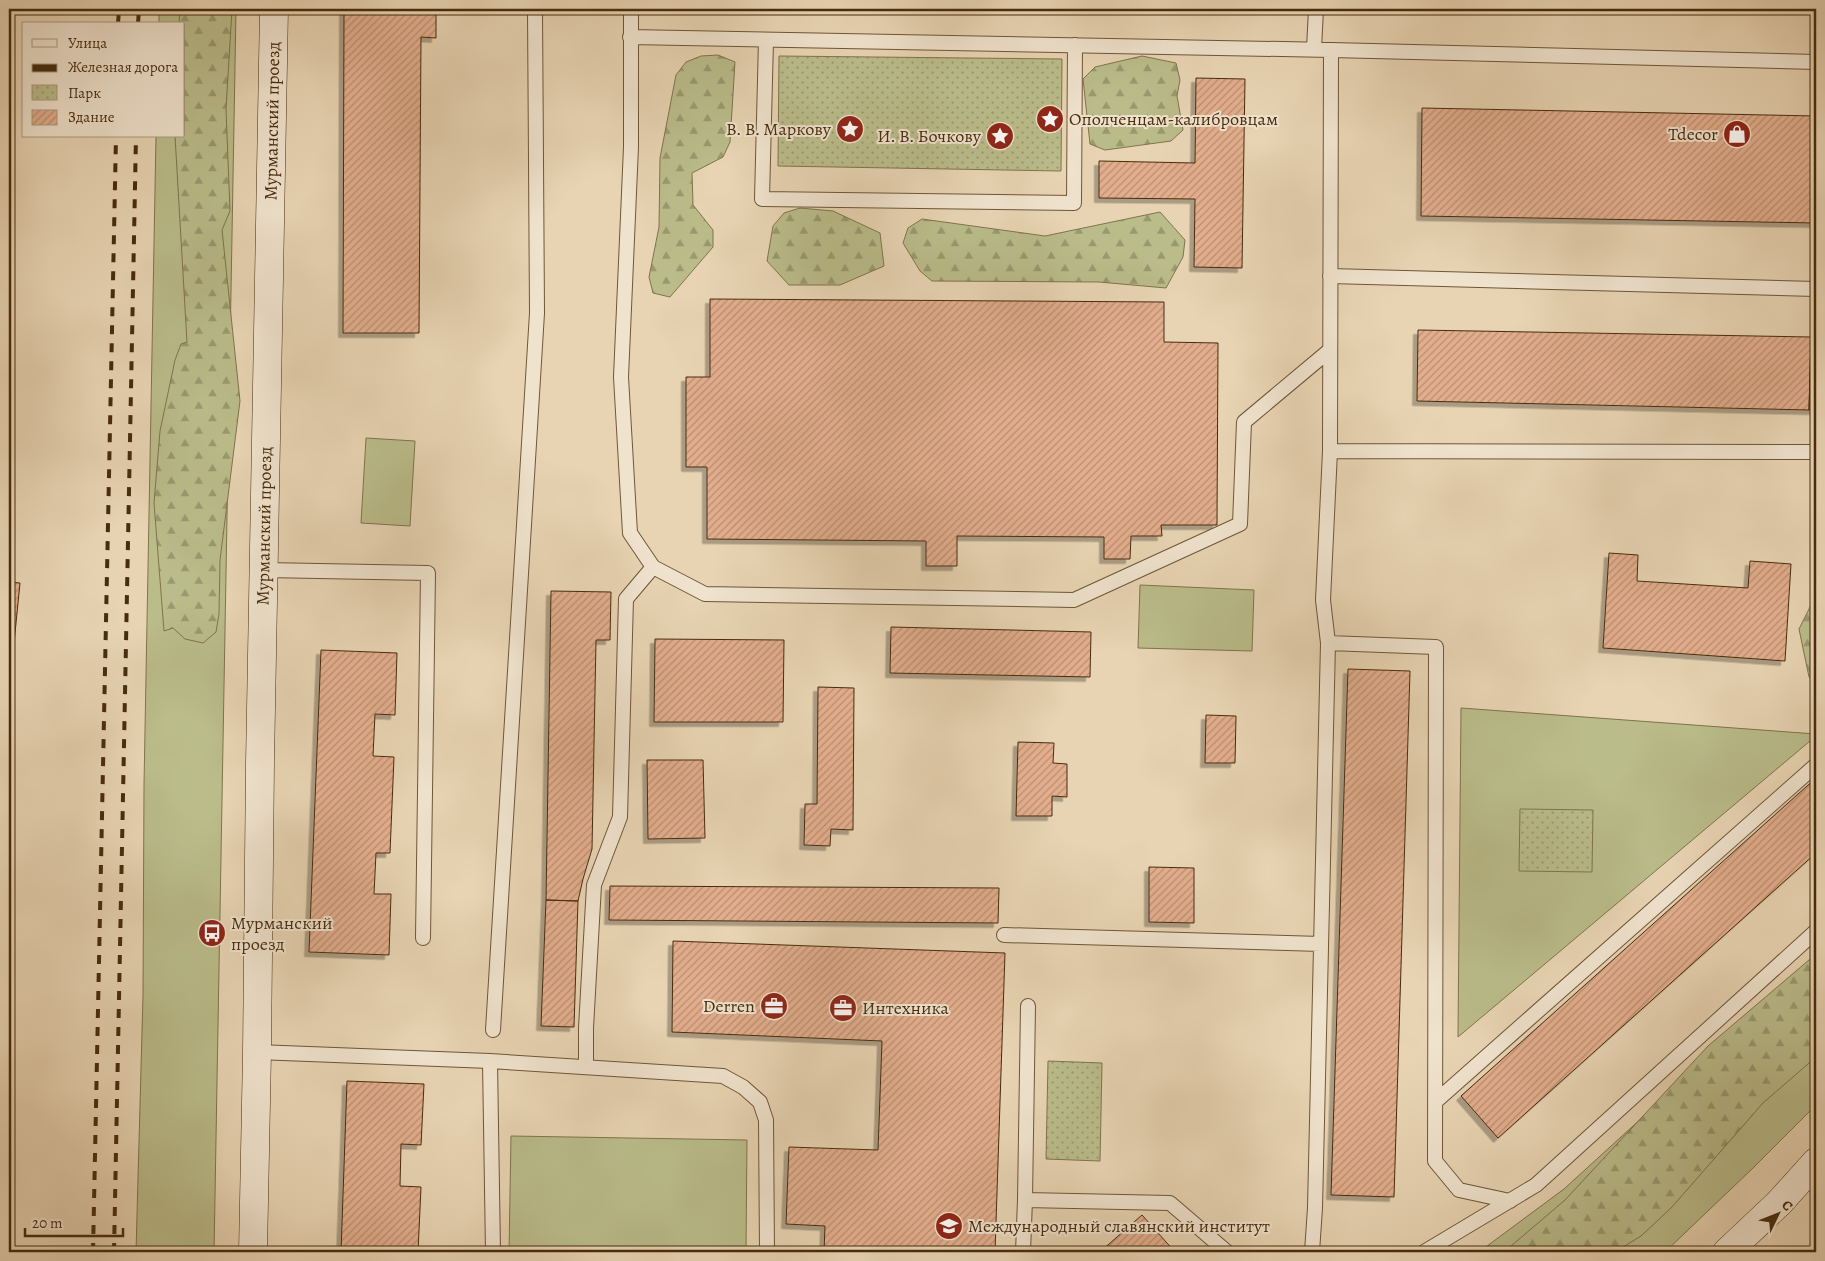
<svg xmlns="http://www.w3.org/2000/svg" width="1825" height="1261" font-family="Alegreya,serif">
	<defs>
		<pattern id="forest-firs" width="22" height="20" patternUnits="userSpaceOnUse" patternTransform="scale(1.25)"><rect width="22" height="20" fill="#babc8a"/><path d="M5 1l3.5 6h-7zM16 11l3.5 6h-7z" fill="#99996f"/></pattern>
		<pattern id="park-dots" width="8" height="8" patternUnits="userSpaceOnUse" patternTransform="scale(1.25)"><rect width="8" height="8" fill="#babc8a"/><path d="M2 2h.1M6 6h.1" fill="none" stroke="#99996f" stroke-width="1.8" stroke-linecap="round"/></pattern>
		<pattern id="building-hatch" width="6" height="6" patternUnits="userSpaceOnUse" patternTransform="scale(1.25)"><rect width="6" height="6" fill="#e3ae8d"/><path d="M-1 1l2-2M0 6l6-6M5 7l2-2" fill="none" stroke="#ba8e72"/></pattern>
		<filter id="shadow"><feDropShadow dx="-4.5" dy="4.5" stdDeviation="0" flood-color="#0004"/></filter>
	</defs>
	<rect width="100%" height="100%" fill="#e8d4b3"/>
	<filter id="stains"><feTurbulence type="fractalNoise" baseFrequency=".004" numOctaves="4"/><feColorMatrix values="0 0 0 0 .2 0 0 0 0 .09 0 0 0 0 .02 0 0 0 .5 -.17"/></filter>
	<radialGradient id="worn" r=".72"><stop offset=".6" stop-color="#630" stop-opacity="0"/><stop offset="1" stop-color="#630" stop-opacity=".3"/></radialGradient>
	<path fill="#babc8a" stroke="#80744c" d="M159,9H236L214,1252H136L143,996L144,785L156,136H184V24H159Z
		M366,438L415,441L410,526L361,523Z
		M1140,585L1254,590L1252,651L1138,648Z
		M1461,708L1816,734V736L1458,1037Z
		M1816,959V1105L1753,1168L1665,1252H1479L1564,1189Z
		M511,1136L747,1140L746,1252H509Z"/>
	<path fill="url(#forest-firs)" stroke="#80744c" d="M180,9H232L226,109L230,211L222,230L240,401L220,560L219,614L216,632L203,643L185,639L173,628L164,631L154,503L160,431L175,360L181,344L187,342L175,136H184V24H179Z
		M718,55L735,62L730,142L723,157L692,173L693,205L713,230V247L670,297L653,293L649,277L659,227L660,158L676,75L686,62L701,56Z
		M1142,56L1176,63L1180,80L1177,96L1183,130L1171,141L1105,150L1090,144L1083,79L1095,67Z
		M800,208L833,211L880,233L884,266L840,285H789L767,261L773,226L784,213Z
		M1160,212L1185,240L1183,257L1166,288L1099,282L932,281L920,271L903,243L908,228L922,219L1045,236Z
		M1816,595V683L1809,677L1799,629Z
		M1816,954V1057L1763,1103L1672,1207L1641,1236L1615,1252H1504L1565,1200L1708,1046Z"/>
	<path fill="url(#park-dots)" stroke="#80744c" d="M779,56L1062,59L1061,171L778,166Z
		M1520,809L1593,810L1592,872L1519,871Z
		M1048,1061L1102,1063L1100,1161L1046,1159Z"/>
	<path fill="url(#building-hatch)" stroke="#472c0e" filter="url(#shadow)" d="M344,9H436V38L421,37L419,333H343Z
		M1196,78L1245,79L1242,268L1194,267L1195,199L1099,198V161L1195,163Z
		M1422,108L1816,116V223L1421,216Z
		M710,299L1164,302V342L1218,343L1217,525H1161L1162,536H1131L1130,559H1104V537L957,536V566H926V541L707,539V467H686V377H710Z
		M1418,330L1811,337L1809,410L1417,401Z
		M1811,337H1816V410H1809Z
		M1609,553L1638,555L1637,581L1748,588L1750,561L1791,564L1785,661L1603,648Z
		M9,582L20,583L9,693Z
		M551,591L611,592L610,640H596L592,849L583,879L578,901L546,900Z
		M891,627L1091,632L1090,677L890,673Z
		M655,639L784,640L783,722H654Z
		M321,650L397,653L395,715L375,714L373,756L394,757L390,853H376L374,894H391L389,955L309,952Z
		M1348,669L1410,671L1394,1197L1331,1195Z
		M818,687L854,688L853,830L831,829L830,846L804,845L805,804H817Z
		M1206,715L1236,716L1235,763H1205Z
		M1018,742L1054,743L1053,763L1067,764V797L1052,796V816H1016Z
		M647,760H703L705,838L648,839Z
		M1816,778V853L1498,1138L1461,1096Z
		M1149,867L1194,868V923L1149,922Z
		M610,886L999,888L998,923L609,920Z
		M546,900L578,901L574,1027L541,1026Z
		M673,941L1005,953L995,1252H824L825,1226L786,1224L789,1147L878,1150L882,1041L672,1032Z
		M347,1081L424,1084L421,1145L401,1144L400,1186L421,1187L418,1252H341Z
		M1142,1215L1175,1252H1100Z"/>
	<g fill="none" stroke-linecap="round" stroke-linejoin="round">
		<g stroke="#6f5637" stroke-width="16">
			<path id="lane" d="M631,9V147L621,377L630,533L653,567L705,594L1074,600L1240,524L1244,422L1330,350
				M630,37L1331,50L1816,62
				M766,40L762,199L1074,203L1075,45
				M1314,49L1316,9
				M1331,50L1330,451L1816,452
				M1330,276L1816,289
				M264,570L428,573L423,938
				M1328,643L1436,647L1435,1161L1459,1190L1510,1201
				M1004,935L1321,944
				M493,1030L537,313L535,9
				M257,1052L490,1061L723,1076L743,1087L760,1102L766,1120L767,1252
				M490,1061L493,1252
				M586,1067V1028L594,885L620,817L626,599L653,567
				M1435,1102L1816,765
				M1025,1200L1028,1006
				M1023,1252L1025,1200L1170,1203L1227,1252
				M1312,1252L1315,1208L1328,643L1323,600L1330,451
				M1424,1252L1536,1185L1816,931"/>
		</g>
		<g stroke="#472c0e" stroke-width="29">
			<path id="secondary" d="M253,1252L257,1052L260,763L274,9
				M1727,1252L1779,1203L1816,1162"/>
		</g>
		<use href="#lane" stroke="#f0e3ce" stroke-width="14"/>
		<use href="#secondary" stroke="#f0e3ce" stroke-width="28"/>
		<path stroke="#472c0e" stroke-width="4" stroke-dasharray="9 9" stroke-linecap="butt" d="M118,24L119,9
			M138,24L139,9
			M93,1252L116,136
			M114,1252L136,136"/>
	</g>
	<defs>
		<g id="sight-disc" transform="scale(1.4375)"><circle r="9.5" fill="#8f2418" stroke="#f0e3ce"/><path d="M0-6L1.8-2.2L6-1.7L2.9 1.2L3.7 5.4L0 3.3L-3.7 5.4L-2.9 1.2L-6-1.7L-1.8-2.2Z" fill="#fff"/></g>
		<g id="shop-disc" transform="scale(1.4375)"><circle r="9.5" fill="#8f2418" stroke="#f0e3ce"/><path d="M-5-2.5h2.3a2.7 3.5 0 0 1 5.4 0H5L5.5 6h-11ZM-1.5-2.5h3a1.5 2.3 0 0 0-3 0Z" fill="#fff"/></g>
		<g id="bus-disc" transform="scale(1.4375)"><circle r="9.5" fill="#8f2418" stroke="#f0e3ce"/><path d="M-5-6H5V4H4V6H2V4H-2V6H-4V4H-5ZM-3.5-4V0h7V-4ZM-3.5 1.2v1.5H-2V1.2ZM2 1.2v1.5H3.5V1.2Z" fill="#fff"/></g>
		<g id="office-disc" transform="scale(1.4375)"><circle r="9.5" fill="#8f2418" stroke="#f0e3ce"/><path d="M-6-3h4V-5.5h4V-3h4V5H-6ZM-1-4.5V-3h2v-1.5ZM-6 0V1H6V0Z" fill="#fff"/></g>
		<g id="university-disc" transform="scale(1.4375)"><circle r="9.5" fill="#8f2418" stroke="#f0e3ce"/><path d="M0-5L7-2L0 1L-7-2ZM-4 1L0 2.5L4 1V4Q0 6-4 4Z" fill="#fff"/></g>
	</defs>
	<g fill-rule="evenodd">
		<use href="#sight-disc" x="1050" y="119"/>
		<use href="#sight-disc" x="850" y="129"/>
		<use href="#shop-disc" x="1737" y="134"/>
		<use href="#sight-disc" x="1000" y="136"/>
		<use href="#bus-disc" x="212" y="933"/>
		<use href="#office-disc" x="774" y="1006"/>
		<use href="#office-disc" x="843" y="1008"/>
		<use href="#university-disc" x="949" y="1226"/>
	</g>
	<g text-anchor="middle" dominant-baseline="central" stroke-width="4" stroke-linejoin="round" paint-order="stroke">
		<g font-size="18" fill="#472c0e" stroke="#f0e3ce" text-anchor="start">
			<text x="1069" y="119">Ополченцам-калибровцам</text>
			<text x="831" y="129" text-anchor="end">В. В. Маркову</text>
			<text x="1718" y="134" text-anchor="end">Tdecor</text>
			<text x="981" y="136" text-anchor="end">И. В. Бочкову</text>
			<text x="231" y="923">Мурманский<tspan x="231" dy="21">проезд</tspan></text>
			<text x="755" y="1006" text-anchor="end">Derren</text>
			<text x="862" y="1008">Интехника</text>
			<text x="968" y="1226">Международный славянский институт</text>
		</g>
		<g font-size="18" fill="#472c0e" stroke="#f0e3ce">
			<text transform="translate(272 121) rotate(-89)">Мурманский проезд</text>
			<text transform="translate(264 526) rotate(-89)">Мурманский проезд</text>
		</g>
	</g>
	<rect width="1825" height="1261" fill="none" stroke="#e8d4b3" stroke-width="30"/>
	<rect x="10" y="10" width="1805" height="1241" fill="none" stroke="#472c0e" stroke-width="2.5"/>
	<rect x="15" y="15" width="1795" height="1231" fill="none" stroke="#472c0e"/>
	<rect x="22" y="22" width="162" height="115" fill="#f0e3ce" stroke="#ac9a81"/>
	<rect x="32" y="39" width="25" height="8" fill="#f0e3ce" stroke="#ac9a81"/>
	<text x="68" y="48" font-size="15" fill="#472c0e">Улица</text>
	<rect x="32" y="64" width="25" height="8" fill="#472c0e" stroke="#ac9a81"/>
	<text x="68" y="72" font-size="15" fill="#472c0e">Железная дорога</text>
	<rect x="32" y="85" width="25" height="15" fill="url(#park-dots)" stroke="#ac9a81"/>
	<text x="68" y="98" font-size="15" fill="#472c0e">Парк</text>
	<rect x="32" y="110" width="25" height="15" fill="url(#building-hatch)" stroke="#ac9a81"/>
	<text x="68" y="122" font-size="15" fill="#472c0e">Здание</text>
	<g transform="translate(1778 1214) rotate(47)" stroke="#f0e3ce" stroke-width="4" paint-order="stroke">
	<path d="M0-4L9 19L0 12L-9 19Z" fill="#472c0e"/>
	<text y="-8" font-size="14" font-weight="bold" text-anchor="middle" fill="#472c0e">С</text>
	</g>
	<path d="M25 1228v8h98v-8" fill="none" stroke="#472c0e" stroke-width="2.5"/>
	<text x="32" y="1228" font-size="15" fill="#472c0e" stroke="#f0e3ce" stroke-width="4" paint-order="stroke">20 m</text>
	<rect width="100%" height="100%" filter="url(#stains)"/>
	<rect width="100%" height="100%" fill="url(#worn)"/>
</svg>
